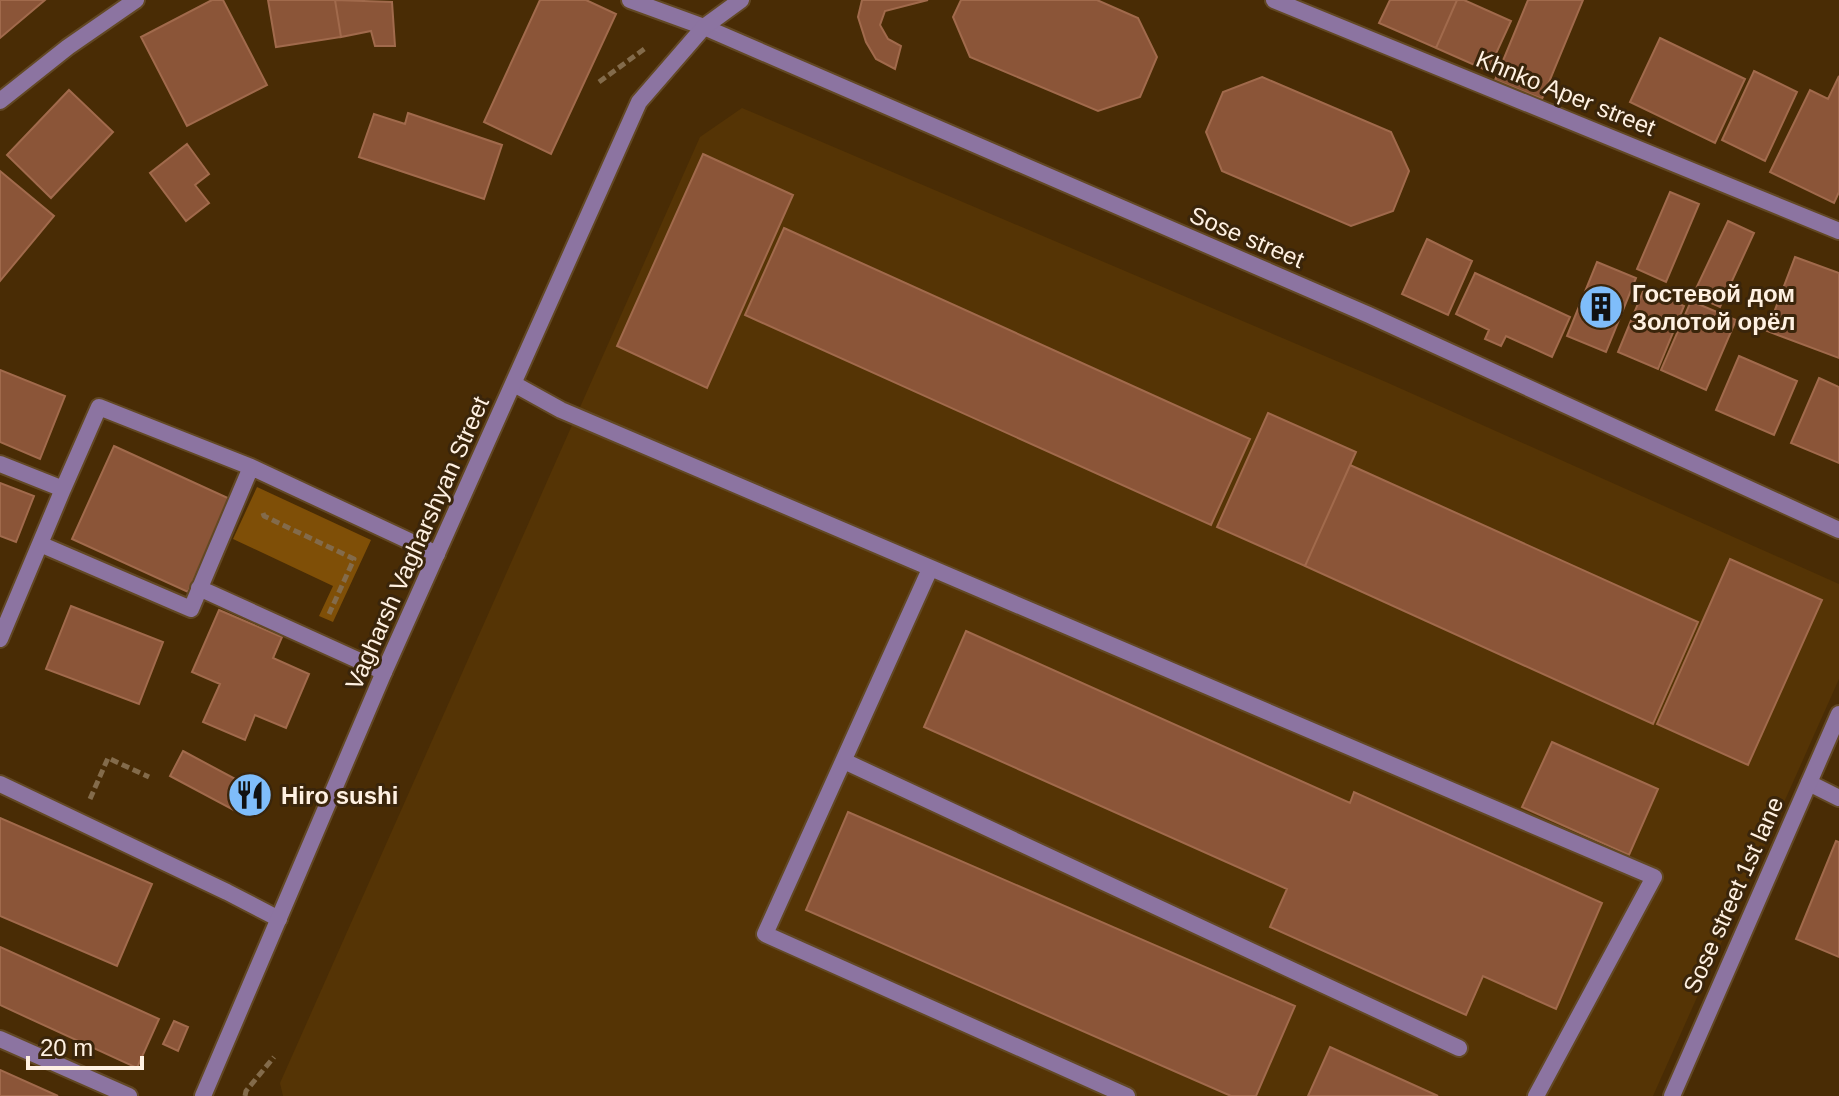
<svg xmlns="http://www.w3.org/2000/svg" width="1839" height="1096" font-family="Helvetica,sans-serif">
	<rect width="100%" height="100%" fill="#492c05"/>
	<path fill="#553405" d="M742,108L1386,382L1839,584V679L1653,1096H283L280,1083L700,137Z"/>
	<path fill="#7f4f07" d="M257,487L371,540L333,622L319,616L333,586L233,539Z"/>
	<path fill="#8b5538" stroke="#a16a4c" stroke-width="2" d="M0,0H45L0,38Z
		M212,0H223L267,85L187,126L141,37Z
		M268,0H335L341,37L276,47Z
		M335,0L392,2L395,46H375L371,31L341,37Z
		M540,0H586L616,14L551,154L484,122Z
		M862,0H928L885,11L880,25L888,39L901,46L895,69L876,59L866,42L858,17Z
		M961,0H1097L1138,18L1157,57L1140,97L1098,111L970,57L953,17Z
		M1390,0H1457L1436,48L1379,23Z
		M1457,0H1464L1511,21L1488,71L1436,48Z
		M1528,0H1583L1542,99L1495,80Z
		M1660,38L1745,79L1715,143L1630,102Z
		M1754,71L1797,92L1765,161L1722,140Z
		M1839,76V192L1834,203L1770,172L1810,90L1828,99Z
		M1262,77L1391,132L1409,171L1393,211L1351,226L1222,171L1206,132L1223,92Z
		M69,90L113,132L51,198L7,155Z
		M408,113L502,145L484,199L359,157L374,114L405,124Z
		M187,144L209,174L195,185L209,203L186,221L150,173Z
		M703,154L793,195L707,388L617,346Z
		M0,171L54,216L0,281Z
		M1670,192L1699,204L1666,282L1637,269Z
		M1728,221L1754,233L1720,307L1693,295Z
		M784,228L1250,439L1211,525L745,315Z
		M1427,239L1472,261L1448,315L1402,294Z
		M1795,257L1839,273V358L1767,331Z
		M1597,262L1636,278L1606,352L1567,336Z
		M1475,273L1570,317L1552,357L1506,336L1501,346L1485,339L1489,330L1456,314Z
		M1644,289L1684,306L1658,369L1618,352Z
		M1691,301L1736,320L1706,390L1661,370Z
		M1739,356L1797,381L1774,435L1716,410Z
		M0,370L65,396L40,459L0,442Z
		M1819,378L1839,387V463L1791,443Z
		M1268,413L1356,452L1305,566L1217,527Z
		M114,446L230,499L188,592L72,539Z
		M1350,465L1698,622L1653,724L1305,566Z
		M0,483L34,496L16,542L0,536Z
		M1730,559L1822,600L1748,765L1657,724Z
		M71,606L163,642L139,704L46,669Z
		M219,610L282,637L273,658L309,674L286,728L255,715L245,740L203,722L220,684L192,672Z
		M966,631L1350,803L1354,792L1602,903L1556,1009L1483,976L1466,1015L1270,927L1287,889L924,727Z
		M1552,742L1658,789L1629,855L1522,807Z
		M183,751L254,789L241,814L170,776Z
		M848,812L1295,1006L1256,1096H1231L806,910Z
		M0,818L152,884L117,966L0,916Z
		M1836,841L1839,842V957L1796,939Z
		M0,947L159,1019L137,1068L0,1005Z
		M174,1021L188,1027L178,1051L163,1044Z
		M1330,1047L1438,1096H1308Z
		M0,1070L58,1096H0Z"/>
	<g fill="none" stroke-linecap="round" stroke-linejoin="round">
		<g stroke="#624824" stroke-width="20">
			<path id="service" d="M514,384L561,410L1654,877L1536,1096
				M0,464L63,489L0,639
				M63,489L99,407L251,467L437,554
				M40,544L191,609L251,467
				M930,569L765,934L1127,1096
				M199,588L384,672
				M844,761L1459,1048
				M1809,783L1839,798
				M0,784L227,892L279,919"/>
		</g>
		<g stroke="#624824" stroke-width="20">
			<path id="minor" d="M630,0L704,27L1369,315L1839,530
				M1274,0L1839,231
				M0,101L68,47L136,0
				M1672,1096L1839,714"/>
		</g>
		<g stroke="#624824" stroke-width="20">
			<path id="tertiary" d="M0,1039L129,1096
				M203,1096L384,672L639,102L704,27L741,0"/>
		</g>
		<path stroke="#836b4b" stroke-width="5" stroke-dasharray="8 4" stroke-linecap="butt" d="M599,82L647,47
			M263,513L264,516L354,559L329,614
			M90,799L108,758L149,777
			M245,1096L246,1091L274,1057"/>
		<use href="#service" stroke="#8c74a1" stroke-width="16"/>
		<use href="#minor" stroke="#8c74a1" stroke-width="16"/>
		<use href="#tertiary" stroke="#8c74a1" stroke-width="16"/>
	</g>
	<defs>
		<g id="building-disc" transform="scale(2.3)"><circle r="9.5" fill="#7fbdfa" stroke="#3a250b"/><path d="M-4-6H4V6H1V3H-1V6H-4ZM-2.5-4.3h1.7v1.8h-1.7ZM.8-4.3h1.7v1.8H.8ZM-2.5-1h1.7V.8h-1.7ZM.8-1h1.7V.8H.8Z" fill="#111"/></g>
		<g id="restaurant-disc" transform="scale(2.3)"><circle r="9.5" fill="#7fbdfa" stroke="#3a250b"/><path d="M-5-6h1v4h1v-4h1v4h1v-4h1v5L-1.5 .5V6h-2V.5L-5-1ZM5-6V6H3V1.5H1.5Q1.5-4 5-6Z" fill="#111"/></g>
	</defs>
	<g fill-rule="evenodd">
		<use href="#building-disc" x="1601" y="307"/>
		<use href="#restaurant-disc" x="250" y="795"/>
	</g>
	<g text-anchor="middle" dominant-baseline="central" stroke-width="6" stroke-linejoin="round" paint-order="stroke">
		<g font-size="24" fill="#fff1e2" stroke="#3a250b">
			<text transform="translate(1566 93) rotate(22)">Khnko Aper street</text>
			<text transform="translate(1247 237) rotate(23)">Sose street</text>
			<text transform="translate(417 543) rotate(-66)">Vagharsh Vagharshyan Street</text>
			<text transform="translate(1733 895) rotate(-66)">Sose street 1st lane</text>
		</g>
		<g font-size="24" font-weight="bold" fill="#fff1e2" stroke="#3a250b" text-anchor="start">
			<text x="1632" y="293">Гостевой дом<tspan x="1632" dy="28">Золотой орёл</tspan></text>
			<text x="281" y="795">Hiro sushi</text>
		</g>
	</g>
	<path d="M28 1056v12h114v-12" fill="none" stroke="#fff1e2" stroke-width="4"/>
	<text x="40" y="1056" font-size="24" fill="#fff1e2" stroke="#3a250b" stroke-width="6" paint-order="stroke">20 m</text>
</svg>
